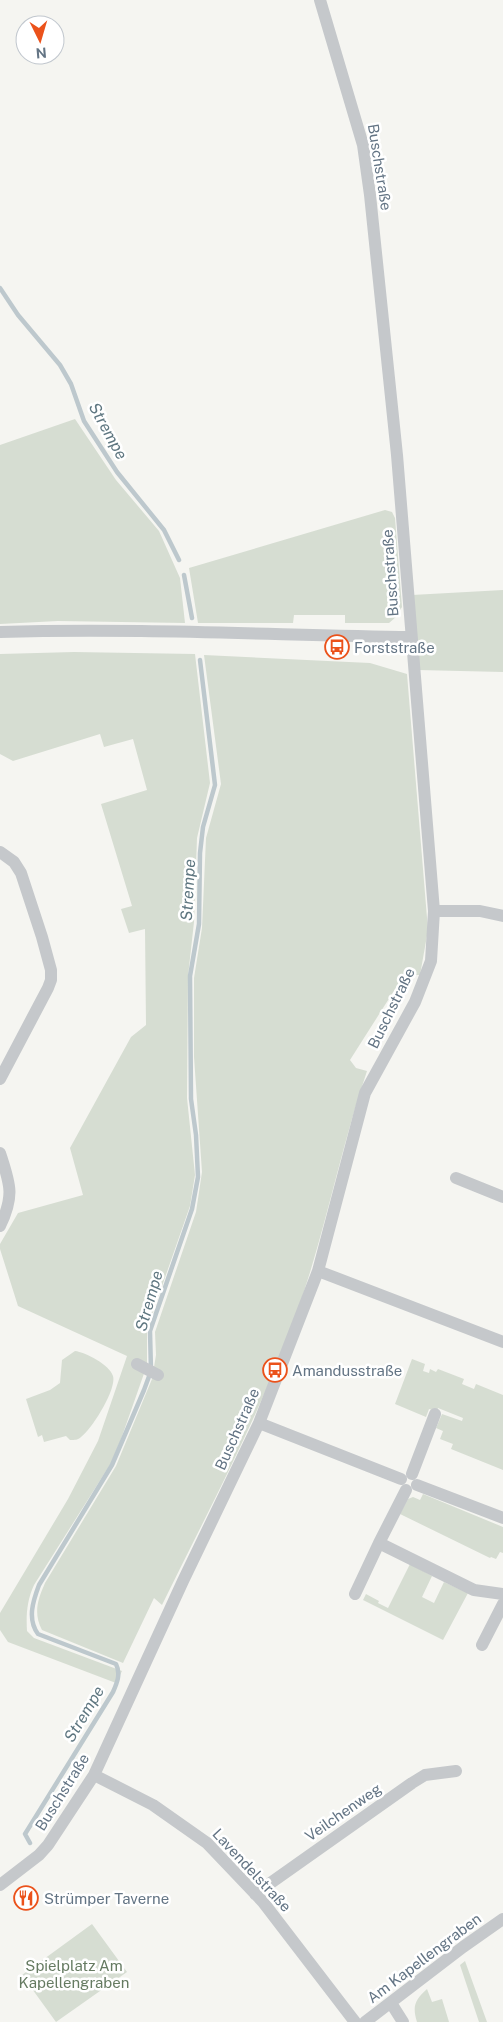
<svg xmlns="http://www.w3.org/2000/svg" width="503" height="2022" font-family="'Public Sans',sans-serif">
	<rect width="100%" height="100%" fill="#f5f5f1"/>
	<path fill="#d6ddd2" d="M75,419L116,480L159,531L180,578L185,623L58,621L0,624V445Z
		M385,510L392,512L395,518L402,607L396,617L389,623H345V615H294L293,623H198L189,568Z
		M503,590V672L418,670L412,595Z
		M74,652L195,654L210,783L197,838L194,922L188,976L187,1098L195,1175L190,1206L147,1329V1365L121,1439L111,1463L34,1585C27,1600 26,1615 27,1631L34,1638L122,1671L116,1683L8,1642L0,1630V1613L68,1499L98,1441L127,1356L18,1306L0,1249V1244L18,1213L83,1195L70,1148L131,1037L146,1025L145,929L129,933L121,909L132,906L101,804L147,790L133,739L104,747L100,734L13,761L0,754V654Z
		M204,655L370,663L407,674L428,930L420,975H404L350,1060L356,1068L367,1071C340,1150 325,1233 297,1312C261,1413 209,1509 162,1605L154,1598L123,1663L42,1630C33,1613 38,1599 45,1583L116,1466L152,1379L156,1355L155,1332L196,1212L202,1172L194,1057V978L202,928L206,838L221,784Z
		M75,1351C85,1352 110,1365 113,1376C117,1389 92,1429 81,1437C78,1440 75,1440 70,1440L66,1436L44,1442L42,1435L38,1437L26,1399L50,1390L60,1383L62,1360Z
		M412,1359L425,1364L423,1371L429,1373L430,1369L436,1372L438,1369L464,1379L462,1384L474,1389L476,1384L503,1395V1470L451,1449L453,1444L440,1439L443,1431L436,1428L442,1414L462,1421L463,1418L438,1408L437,1411L429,1409L426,1417L395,1404Z
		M423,1494L503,1527V1553L500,1552L496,1559L491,1557L490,1558L400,1514L408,1499L413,1497L420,1500Z
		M410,1564L432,1576L422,1597L434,1603L444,1582L468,1593L443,1640L363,1600L366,1594L379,1601L378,1603L388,1608Z
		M92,1924L127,1972L56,2022L22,1975Z
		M465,1961L487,2022H479L460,1965Z
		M427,1989L432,2002L442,1999L449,2022H417C412,2006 415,2000 427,1989Z"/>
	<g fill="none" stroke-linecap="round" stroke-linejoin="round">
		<path stroke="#bdc8cd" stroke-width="4.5" d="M0,288L18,315L60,365L71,384L84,421L117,472L164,530L179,560
			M184,575L192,618
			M30,1843L25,1834L113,1692C117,1683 121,1674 116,1664L38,1634C27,1619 33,1601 39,1585L112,1465L144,1390L151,1371L150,1331L192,1209L198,1177L196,1135L191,1099L190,976L199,924L200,853L203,827L215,785L200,660"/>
		<path stroke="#c5c8cb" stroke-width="12" d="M0,632C137,628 274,635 411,637
			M0,852L14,862L21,873L42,937L51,970V980L48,988L0,1079
			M434,911H480L503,916
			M0,1153C10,1184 15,1195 0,1226
			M456,1178L503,1197
			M318,1271L503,1342
			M137,1364L158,1375
			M259,1423L401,1479
			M412,1474L435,1414
			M417,1485L503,1518
			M406,1490L379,1543L474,1590L503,1594
			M355,1594L379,1543
			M482,1645L503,1604
			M94,1775L153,1805L207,1843L263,1902L355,2022
			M0,1885L39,1855L48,1845L94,1775L183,1581L259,1423L318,1271L365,1093L415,1002L431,961L434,911L397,455L370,195L363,145L320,0
			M255,1894L412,1783L425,1775L456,1771
			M391,2003L403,2022
			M365,2022L463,1947L503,1919"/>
	</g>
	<defs>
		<g id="bus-ring" transform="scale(1.25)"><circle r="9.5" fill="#fff" stroke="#eb521b" stroke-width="1.5"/><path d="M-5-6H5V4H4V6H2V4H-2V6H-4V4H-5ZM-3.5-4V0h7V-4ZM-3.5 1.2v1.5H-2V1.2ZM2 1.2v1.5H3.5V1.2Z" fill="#eb521b"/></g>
		<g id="restaurant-ring" transform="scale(1.25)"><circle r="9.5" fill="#fff" stroke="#eb521b" stroke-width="1.5"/><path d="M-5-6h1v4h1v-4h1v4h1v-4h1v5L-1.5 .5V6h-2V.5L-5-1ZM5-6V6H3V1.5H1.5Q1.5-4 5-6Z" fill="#eb521b"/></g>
	</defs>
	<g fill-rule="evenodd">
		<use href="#bus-ring" x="337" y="647"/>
		<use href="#bus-ring" x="275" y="1370"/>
		<use href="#restaurant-ring" x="26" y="1898"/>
	</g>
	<g text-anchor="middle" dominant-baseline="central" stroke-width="5" stroke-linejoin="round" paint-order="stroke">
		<g font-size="15" fill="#637484" stroke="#fff">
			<text transform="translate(380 167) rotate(81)">Buschstraße</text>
			<text transform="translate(390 573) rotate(-94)">Buschstraße</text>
			<text transform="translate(391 1008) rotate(-64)">Buschstraße</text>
			<text transform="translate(237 1429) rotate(-66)">Buschstraße</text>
			<text transform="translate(62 1792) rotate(-58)">Buschstraße</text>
			<text transform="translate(343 1812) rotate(-35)">Veilchenweg</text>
			<text transform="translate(252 1870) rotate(47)">Lavendelstraße</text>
			<text transform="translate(424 1958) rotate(-37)">Am Kapellengraben</text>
		</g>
		<g font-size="15" fill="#637484" stroke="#fff" text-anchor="start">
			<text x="354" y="647">Forststraße</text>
			<text x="292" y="1370">Amandusstraße</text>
			<text x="44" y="1898">Strümper Taverne</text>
		</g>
		<g font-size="15" fill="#667b62" stroke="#fff">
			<text x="74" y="1965">Spielplatz Am<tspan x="74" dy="17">Kapellengraben</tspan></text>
		</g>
		<g font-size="16" font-style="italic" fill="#5f7781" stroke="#fff">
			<text transform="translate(108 431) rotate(61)">Strempe</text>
			<text transform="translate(188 890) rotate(-87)">Strempe</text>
			<text transform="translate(149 1301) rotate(-74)">Strempe</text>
			<text transform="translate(84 1714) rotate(-59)">Strempe</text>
		</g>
	</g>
	<g transform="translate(40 40) rotate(175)"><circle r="24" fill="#ffffff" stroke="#c1c7ce"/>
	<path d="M0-4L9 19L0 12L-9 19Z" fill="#eb521b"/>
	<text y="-8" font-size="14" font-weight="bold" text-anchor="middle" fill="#637484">N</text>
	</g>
</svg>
